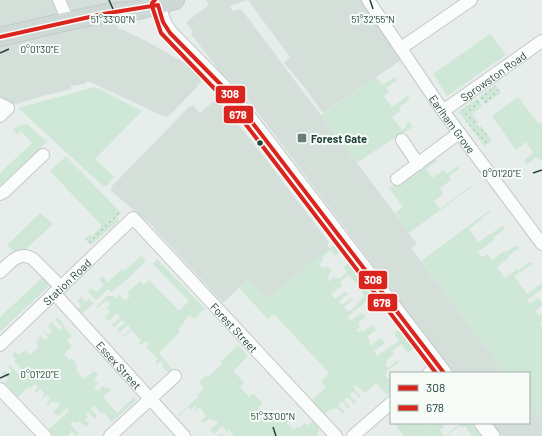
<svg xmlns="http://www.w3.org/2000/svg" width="542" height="436" font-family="Barlow,sans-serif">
	<defs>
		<pattern id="grass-dots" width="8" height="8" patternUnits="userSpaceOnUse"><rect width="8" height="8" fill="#cfe7d6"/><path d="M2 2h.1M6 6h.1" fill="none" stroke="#b1c7b8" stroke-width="1.8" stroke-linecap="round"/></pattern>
	</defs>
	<rect width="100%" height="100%" fill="#e7edea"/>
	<path fill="#d4dfda" d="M0,0H55L57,10L55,16L0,32Z
		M65,0H136L103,5L75,12L72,10Z
		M206,0H248L229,6L233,11L241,9L378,191L417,244L411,248L505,373H452L387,287L375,268L243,93L221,73L191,34L193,32L186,22L209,5Z
		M248,0H362L401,60L323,113L305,88L284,63L290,57Z
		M116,20L117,27L148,42L185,63L188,61L204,77L196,88L169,116H163L88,81L84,84L71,86V89L39,97L10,106L0,97V44Z
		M216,99L251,140L329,242L327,244L330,249L290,279L267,299L248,279L223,303L150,224L111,191L112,186L190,106H194L200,113Z
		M529,404L542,421V436H500L490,423H529Z"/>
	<path fill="url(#grass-dots)" d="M495,85L501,93L485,104L479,97Z
		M477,98L482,106L472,114L478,122L476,124L479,127L481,126L492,141L484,146L459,112Z
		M66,156L121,213L117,217L119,220L91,245L85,239L90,235L92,236L116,212L64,158Z"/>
	<path fill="#cfe7d6" d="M490,34L506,55L447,96L433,74Z
		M376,77L382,85L395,77L397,80L386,88L389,92L384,96L392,107L408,96L410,99L399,107L401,110L392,117L402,130L406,127L405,125L409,121L413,127L391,140L357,163L321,115Z
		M95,87L142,111L95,159L114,177L107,185L103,186L18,108Z
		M518,97L539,124L542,123V162L537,157L526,165L524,160L533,153L526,142L516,150L492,116Z
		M27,124L47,142L0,186V173L32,143L21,131L17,135L13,130L18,126Z
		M434,157L437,161L426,169L432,178L444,170L447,174L458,166L459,169L449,176L451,180L440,188L443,194L434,201L440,209L472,185L473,186L409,233L395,213L403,207L389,188Z
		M64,158L116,212L102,226L50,171Z
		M490,210L491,211L481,219V220L469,229L478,242L503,226L505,229L494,237L495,239L478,252L482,257L487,254L492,260L504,251L506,252L516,245L519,248L508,256L509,258L497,267L505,278L517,269L519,270L529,262L533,264L514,276L527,294L542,283V289L527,300L530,304L537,298L542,302V305L535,311L539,316L542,313V322L540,323L542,326V421L529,404V373H505L421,261Z
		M40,213L53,224L26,249L15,253L7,245Z
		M335,244L341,251L335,256L331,250L322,257L323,259L319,265L322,268L328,266L332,271L329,273L330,274L328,276L329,278L327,280L328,282L333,277L334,279L336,277L338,279L347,273L344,267L349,263L362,280L356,284L349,275L340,282L342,286L331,294L335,299L346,291L348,294L339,301L342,305L351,298L353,300L344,307L348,312L357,305L356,304L361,301L360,300L365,296L361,291L367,286L374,295L347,317L350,321L362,313L366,317L358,323L360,327L356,330L358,332L361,330L363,332L372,325L376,330L367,337L370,340L369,342L371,345L381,338L385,343L374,351L377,356L399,341L394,333L399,329L414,348L408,353L401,344L392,351L394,354L386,361L387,363L385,364L388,368L398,360L399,362L386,372L387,373L385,375L388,379L391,377V392L387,395L376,383L365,393L355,385L353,387L361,397L360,398L355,393L352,392L350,395L356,402L354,404L349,398H346L344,400L350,407L348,409L344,403L341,402L338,405L345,412L343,414L338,409L335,408L333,410L331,409L325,414L312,400L326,387L321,382L329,373L274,314L268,319L239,288L248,279L267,299L290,279Z
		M141,256L146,261L123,283L111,292L108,289L82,314L78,309L82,306L77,301L81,297L85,302L89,299L93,303L96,300L88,291L91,288L96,292L104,285L99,279L102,276L108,282L122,269L124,271Z
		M157,259L205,309L194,319L190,315L184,321L185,322L178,329L180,332L159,353L172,369L168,372L162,366L164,364L161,361L157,364L155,362L158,359L146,347L149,344L146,341L141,345L139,343L141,341L132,330L124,337L123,336L131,329L128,325L119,333L117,330L125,323L122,320L114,327L112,325L120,317L117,313L109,321L105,317L110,312L107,308L111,304L107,300L97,308L96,307L107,296H114L116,298L119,295L125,301L130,296L127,293L140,281L143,285L149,280L179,311L189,301L153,264Z
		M44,276L51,284L0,332V317Z
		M57,317L64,324L63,326L72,336L67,340L72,346L64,354L70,360L72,358L76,363L75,364L78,368L76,370L84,379L94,371L98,375L94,379L98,383L94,387L98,391L103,386L106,389L108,387L111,390L103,397L117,413L134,397L136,400L112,422L103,412L101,413L94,406L91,409L97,416L95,419L88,412L86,415L88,417L85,420L89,424L86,427L79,421L76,423L73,421L70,424L79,434L76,436L72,431L67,436H54L48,430L69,411L67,408L58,416L53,412L60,405L58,402L56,404L53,401L48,405L46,403L50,399L47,395L42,399H41L45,394L40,389L36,393L34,391L38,388L35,384L30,388L28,387L18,397L4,383L8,379L2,373L4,371L8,375L12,371L8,367L10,365L18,374L22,370L14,361L16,359L12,355L15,352L19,355L25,350L30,355L39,346L36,343L39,340L38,339L41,336L45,340L48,337L44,332L45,331L49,335L53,331L48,326L52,322L59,330L62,327L55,319Z
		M238,345L248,356L233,371L244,382L240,387L249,397L253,393L263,403L259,407L268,417L273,413L282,423L294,413L290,418L291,419L287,423L293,430L297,427L299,428L305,423L307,426L312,421L319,428L318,430L319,431L317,433L319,436H233L234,435L229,430L222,436H218L221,433L223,435L226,431L222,426L214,434L210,430L218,423L215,420L213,421L210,418L204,423L202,422L197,425L206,416L200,407L196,411L195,410L197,408L195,406L191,410L188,407L179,416L178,415L198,397L197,395L204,388L199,382L206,375L208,377L222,364L220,362Z
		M397,423H429L431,425L434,423H441L444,427L440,430L445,436L460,424V423H471L481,436H472L465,426L462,428L460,426L446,436H404L395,425Z"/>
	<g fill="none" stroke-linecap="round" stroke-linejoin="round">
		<g stroke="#c4cac7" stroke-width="14">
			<g id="minor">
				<path d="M59,0L68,21"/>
				<path id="s1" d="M368,0L443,111L542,244"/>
				<path d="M401,48L471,0"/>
				<path d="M0,104L8,108L0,116"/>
				<path id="s2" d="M443,111L542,41"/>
				<path d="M402,140L418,164"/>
				<path d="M397,179L459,133"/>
				<path d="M0,194L4,192L43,155"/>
				<path d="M0,272C10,263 19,250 33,259L61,287"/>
				<path id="s3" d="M54,293L184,436"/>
				<path id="s4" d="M0,345L133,218L336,436"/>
				<path d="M429,373L439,366"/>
				<path d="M0,389L45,436"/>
				<path d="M110,436L175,376"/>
				<path d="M353,436L391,403"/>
			</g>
		</g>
		<g stroke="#c4cac7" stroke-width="17">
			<path id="tertiary" d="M158,5L163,22L170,33L232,96L239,105L444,373
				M482,423L492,436"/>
		</g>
		<g stroke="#c2ccc9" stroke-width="20">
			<path id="primary" d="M0,37L68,21L108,13L138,10L175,0"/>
		</g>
		<use href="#minor" stroke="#fbfcfc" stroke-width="12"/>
		<use href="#tertiary" stroke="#fbfcfc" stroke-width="15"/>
		<use href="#primary" stroke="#ced8d5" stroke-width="18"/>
		<g stroke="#f6fbf8" stroke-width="7">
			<path id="bus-1" d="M158,5L163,22L170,33L232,96L444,373
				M0,37L103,14L158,5"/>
		</g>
		<g stroke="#f6fbf8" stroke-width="7">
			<path id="bus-2" d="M155,0L152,3V6L161,33L234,109L436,373"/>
		</g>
		<use href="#bus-1" stroke="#dc241f" stroke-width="4"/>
		<use href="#bus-2" stroke="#dc241f" stroke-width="4"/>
	</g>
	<path fill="none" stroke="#224339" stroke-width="1.5" d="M109,0L113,9M370,0L373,9M0,53L9,49M533,173L542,170M0,378L9,374M273,427L276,436"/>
	<rect fill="#677e77" stroke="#f6fbf8" stroke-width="1.5" x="297" y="133" width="10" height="10" rx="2"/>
	<circle fill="#224339" stroke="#f6fbf8" stroke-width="1.5" cx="260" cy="143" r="3.5"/>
	<g text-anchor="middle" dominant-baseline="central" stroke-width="4" stroke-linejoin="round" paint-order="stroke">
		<g font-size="11" fill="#224339" stroke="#f6fbf8">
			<text stroke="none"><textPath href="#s2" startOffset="61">Sprowston Road</textPath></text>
			<text stroke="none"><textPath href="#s1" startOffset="150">Earlham Grove</textPath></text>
			<text stroke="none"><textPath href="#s4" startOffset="92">Station Road</textPath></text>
			<text stroke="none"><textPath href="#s4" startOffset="333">Forest Street</textPath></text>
			<text stroke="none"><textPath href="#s3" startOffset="97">Essex Street</textPath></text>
		</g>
		<g font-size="11" font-weight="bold" fill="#224339" stroke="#f6fbf8" text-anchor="start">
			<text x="311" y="138">Forest Gate</text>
		</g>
	</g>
	<g font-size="10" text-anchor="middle" fill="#224339" stroke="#f6fbf8" stroke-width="4" stroke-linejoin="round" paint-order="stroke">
		<text x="113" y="23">51°33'00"N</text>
		<text x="373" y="23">51°32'55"N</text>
		<text x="40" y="53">0°01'30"E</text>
		<text x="502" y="177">0°01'20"E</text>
		<text x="40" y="378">0°01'20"E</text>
		<text x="273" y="420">51°33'00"N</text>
	</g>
	<g stroke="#f6fbf8" stroke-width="1.5">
		<rect x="215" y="85" width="31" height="19" rx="4" fill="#dc241f"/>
		<rect x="223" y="105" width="31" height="19" rx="4" fill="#dc241f"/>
		<rect x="358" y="270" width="30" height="20" rx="4" fill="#dc241f"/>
		<rect x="367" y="293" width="31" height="19" rx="4" fill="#dc241f"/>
	</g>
	<g font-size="11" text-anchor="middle" font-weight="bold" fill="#fff">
		<text x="230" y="98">308</text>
		<text x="238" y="119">678</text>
		<text x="373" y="284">308</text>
		<text x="382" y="307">678</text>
	</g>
	<rect x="390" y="372" width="140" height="52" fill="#f6fbf8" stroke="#a1b1ac"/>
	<rect x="398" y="385" width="20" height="6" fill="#dc241f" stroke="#a1b1ac"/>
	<text x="426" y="392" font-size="12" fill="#224339">308</text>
	<rect x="398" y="405" width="20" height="6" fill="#dc241f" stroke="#a1b1ac"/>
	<text x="426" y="412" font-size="12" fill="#224339">678</text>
</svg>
